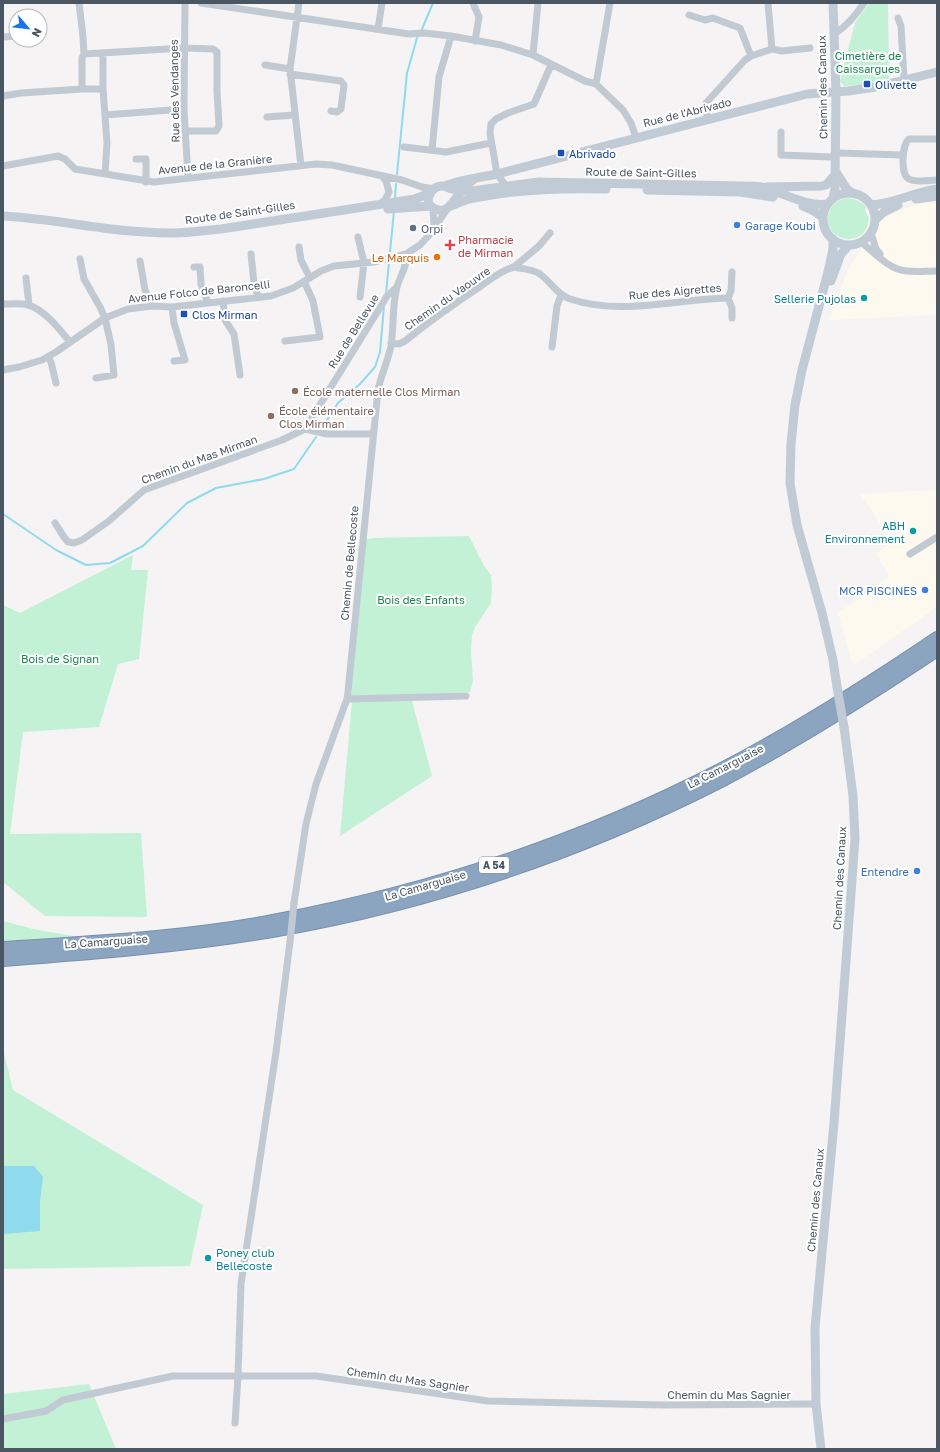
<svg xmlns="http://www.w3.org/2000/svg" width="940" height="1452" font-family="'Golos Text',sans-serif">
	<rect width="100%" height="100%" fill="#f5f3f3"/>
	<path fill="#fdf9ef" d="M920,203L937,204V315L829,320L848,269L882,218Z
		M937,490V607L853,666L838,613L889,576L876,554L892,542L860,494Z"/>
	<path fill="#c3f1d5" d="M869,3H888L889,79L866,84L844,86L840,81L855,23Z
		M847,198C855,199 861,201 866,207L865,210L867,215L869,217C867,254 817,239 830,210C833,203 839,200 847,198Z
		M469,536L484,566L491,575L492,588L491,603L475,627L472,635L471,651L473,681L470,692L351,698L364,543L367,539L373,538Z
		M133,555L131,570H148L139,659L118,664L99,727L23,732L10,834L141,833L147,917L45,916L3,882V605L20,613Z
		M352,701H412L432,776L340,836Z
		M3,921L33,929L84,938L3,942Z
		M3,1049L13,1090L203,1205L190,1266L3,1269Z
		M89,1384L116,1449H3V1394Z"/>
	<path fill="#90daee" d="M3,1166H34L43,1177L40,1201V1231L3,1234Z"/>
	<g fill="none" stroke-linecap="round" stroke-linejoin="round">
		<path stroke="#90daee" stroke-width="2" d="M422,29L433,3
			M397,174L407,73L417,38
			M395,199L396,184
			M390,252L394,211
			M386,294L389,262
			M322,428L338,403L360,384L375,367L380,352L384,306
			M3,514L56,550L86,565L110,563L143,546L187,503L216,488L264,479L294,469L316,437"/>
		<g stroke="#7690ad" stroke-width="14">
			<path id="highway" d="M3,948C93,942 184,938 273,921C427,892 578,843 718,771C794,732 866,686 937,638
				M3,960C93,953 183,946 272,931C428,904 582,852 723,780C797,741 868,696 937,650"/>
		</g>
		<path stroke="#c1cad2" stroke-width="7" d="M79,3L83,37L84,54
			M185,3L184,109L188,178
			M201,3L409,34L424,33L451,36L501,45L533,55L585,81L596,84L623,110L631,123L636,137
			M299,3L290,69L301,166
			M473,3L479,17L475,41
			M689,15L705,20L713,18L740,28L751,56
			M898,18L901,26L904,80
			M378,29L382,3
			M834,34C847,26 855,16 864,3
			M3,37L16,36
			M772,49L782,51L810,48
			M103,53V89H82V58L84,54L184,48L213,49L217,52V91L219,126L216,131H185
			M533,55L538,3
			M265,65L290,69
			M290,74L341,81L344,85L341,109L337,112L331,111
			M596,84L610,3
			M103,89L107,143L105,174
			M3,96L21,93L82,89
			M105,115L184,109
			M267,117L294,115
			M708,120L705,106L706,103L745,60L751,56L772,49L768,3
			M781,132V155L831,157L838,153L903,155
			M937,139H909C902,144 900,175 909,179C916,183 929,180 937,180
			M404,147L446,152L491,143
			M432,150L439,77L451,36
			M136,159H146V182
			M3,166L58,156L65,159L75,169L154,182L316,164L332,165L402,180L422,187L435,189
			M507,187L497,174L490,133L491,124L496,119L508,113L534,104L551,65
			M380,204L385,200L389,192L386,181L382,176
			M432,229L434,225L433,208
			M871,233L876,249L880,254
			M358,237L364,263L360,297
			M861,242C874,252 888,269 906,271C916,272 927,271 937,271
			M299,247L301,260L310,278
			M251,254L254,283L258,297
			M80,259L84,279L100,307L105,318L111,345L114,375L96,378
			M140,261L145,290L152,306
			M194,267H200L201,284L208,303
			M514,267C523,269 532,269 540,274C551,282 557,295 570,299C622,316 676,299 728,298L731,291L732,272
			M26,278L29,305
			M728,298L732,308V318
			M223,301L225,320L234,334L240,375
			M3,304C11,304 20,303 28,305C44,309 60,330 70,342
			M172,307L174,323L185,360L174,361
			M285,341L320,337L313,301L304,281
			M391,343L399,344L405,341C430,321 455,303 481,286C491,279 502,270 514,267L539,246L550,233
			M552,347L557,306L561,295
			M48,357L51,362L56,383
			M3,370L19,367L42,360L56,352L105,318L128,309L152,306L172,307L271,296L293,288L321,271L334,266L374,262L406,254L420,245L431,233L447,209
			M305,429L381,306L387,296L397,287
			M55,523L64,537L68,542L74,543L82,540L109,521L144,490L282,440L305,429L327,434H370L373,432
			M910,554L937,537
			M347,699L466,696
			M294,903L306,824L316,784L347,699L348,692L378,390C381,375 388,361 391,346C394,326 392,305 397,287C400,276 408,265 406,254
			M3,1419L46,1411L63,1400L173,1376H316L488,1401L663,1405L816,1404
			M235,1423L238,1376L241,1284L276,1052L290,942"/>
		<path stroke="#c1cbd6" stroke-width="9" d="M833,3L836,92L835,189L833,198
			M836,172L846,188L852,193
			M474,179C469,183 464,188 460,193C451,204 446,218 429,205C426,196 433,186 442,186C446,186 448,188 452,189C458,191 465,190 472,191L539,182L743,186C749,186 755,186 761,187C783,192 805,207 827,204
			M445,186C462,179 479,178 497,174L807,94L848,91L876,87L937,72
			M767,187L822,186L826,185L835,175
			M647,190L740,192L773,197
			M823 219a26 26 0 1 1 52 0a26 26 0 1 1-52 0Z
			M916,199L937,196
			M871,205C894,204 914,192 937,189
			M451,206C459,203 466,199 474,198C517,189 563,188 606,189
			M803,206L810,209L823,217
			M388,209L431,206
			M3,216C60,219 117,234 175,233C190,233 206,230 221,229L415,199L430,193
			M875,220L884,212L898,205
			M833,239V249L828,272L802,370L795,405L791,444L790,483L797,525L822,613L833,660L837,687
			M831,281L841,254L849,245
			M821,1449L816,1404L815,1328L834,1123L855,839L853,796L844,727"/>
		<use href="#highway" stroke="#8ba5c1" stroke-width="12"/>
		<path stroke="#c1cad2" stroke-width="7" d="M290,942L294,903"/>
		<path stroke="#c1cbd6" stroke-width="9" d="M837,687L844,727"/>
	</g>
	<g fill="#1a4fb4" stroke="#fff" stroke-width="1.5">
		<rect x="863" y="80" width="8" height="8" rx="2"/>
		<rect x="557" y="149" width="8" height="8" rx="2"/>
		<rect x="180" y="310" width="8" height="8" rx="2"/>
	</g>
	<g fill="#3f7fe0" stroke="#fff" stroke-width="1.5">
		<circle cx="737" cy="225" r="4"/>
		<circle cx="925" cy="590" r="4"/>
		<circle cx="917" cy="871" r="4"/>
	</g>
	<circle fill="#5c6f8a" stroke="#fff" stroke-width="1.5" cx="413" cy="228" r="4"/>
	<path fill="#e0444e" stroke="#fff" stroke-width="1.5" d="M448 239h4v4h4v4h-4v4h-4v-4h-4v-4h4z"/>
	<circle fill="#e8710a" stroke="#fff" stroke-width="1.5" cx="437" cy="257" r="4"/>
	<g fill="#0f9aa8" stroke="#fff" stroke-width="1.5">
		<circle cx="864" cy="298" r="4"/>
		<circle cx="913" cy="531" r="4"/>
		<circle cx="208" cy="1258" r="4"/>
	</g>
	<g fill="#8d6e63" stroke="#fff" stroke-width="1.5">
		<circle cx="295" cy="391" r="4"/>
		<circle cx="271" cy="416" r="4"/>
	</g>
	<g text-anchor="middle" dominant-baseline="central" stroke-width="4" stroke-linejoin="round" paint-order="stroke">
		<rect fill="#fff" stroke="#808990" stroke-width="1" x="479" y="857" width="30" height="16" rx="3"/>
		<g font-size="10" font-weight="bold" fill="#4a5661">
			<text x="494" y="865">A 54</text>
		</g>
		<g font-size="11" fill="#17864f" stroke="#fff">
			<text x="868" y="55">Cimetière de<tspan x="868" dy="13">Caissargues</tspan></text>
			<text x="421" y="599">Bois des Enfants</text>
			<text x="60" y="658">Bois de Signan</text>
		</g>
		<g font-size="11" fill="#164399" stroke="#fff" text-anchor="start">
			<text x="875" y="84">Olivette</text>
			<text x="569" y="153">Abrivado</text>
			<text x="192" y="314">Clos Mirman</text>
		</g>
		<g font-size="11" fill="#4a5661" stroke="#fff">
			<text transform="translate(822 87) rotate(-91)">Chemin des Canaux</text>
			<text transform="translate(174 91) rotate(-91)">Rue des Vendanges</text>
			<text transform="translate(687 112) rotate(-14)">Rue de l'Abrivado</text>
			<text transform="translate(215 164) rotate(-6)">Avenue de la Granière</text>
			<text transform="translate(641 172) rotate(1)">Route de Saint-Gilles</text>
			<text transform="translate(240 212) rotate(-8)">Route de Saint-Gilles</text>
			<text transform="translate(199 291) rotate(-6)">Avenue Folco de Baroncelli</text>
			<text transform="translate(675 291) rotate(-5)">Rue des Aigrettes</text>
			<text transform="translate(447 298) rotate(-35)">Chemin du Vaouvre</text>
			<text transform="translate(353 331) rotate(-58)">Rue de Bellevue</text>
			<text transform="translate(199 459) rotate(-20)">Chemin du Mas Mirman</text>
			<text transform="translate(349 563) rotate(-85)">Chemin de Bellecoste</text>
			<text transform="translate(725 766) rotate(-27)">La Camarguaise</text>
			<text transform="translate(839 878) rotate(-87)">Chemin des Canaux</text>
			<text transform="translate(425 885) rotate(-16)">La Camarguaise</text>
			<text transform="translate(106 941) rotate(-4)">La Camarguaise</text>
			<text transform="translate(815 1200) rotate(-85)">Chemin des Canaux</text>
			<text transform="translate(408 1379) rotate(8)">Chemin du Mas Sagnier</text>
			<text x="729" y="1394">Chemin du Mas Sagnier</text>
		</g>
		<g font-size="11" fill="#366cbe" stroke="#fff" text-anchor="end">
			<text x="745" y="225" text-anchor="start">Garage Koubi</text>
			<text x="917" y="590">MCR PISCINES</text>
			<text x="909" y="871">Entendre</text>
		</g>
		<g font-size="11" fill="#4e5e75" stroke="#fff" text-anchor="start">
			<text x="421" y="228">Orpi</text>
		</g>
		<g font-size="11" fill="#be3a42" stroke="#fff" text-anchor="start">
			<text x="458" y="239">Pharmacie<tspan x="458" dy="13">de Mirman</tspan></text>
		</g>
		<g font-size="11" fill="#c56008" stroke="#fff" text-anchor="end">
			<text x="429" y="257">Le Marquis</text>
		</g>
		<g font-size="11" fill="#0d838f" stroke="#fff" text-anchor="end">
			<text x="856" y="298">Sellerie Pujolas</text>
			<text x="905" y="525">ABH<tspan x="905" dy="13">Environnement</tspan></text>
			<text x="216" y="1252" text-anchor="start">Poney club<tspan x="216" dy="13">Bellecoste</tspan></text>
		</g>
		<g font-size="11" fill="#785e54" stroke="#fff" text-anchor="start">
			<text x="303" y="391">École maternelle Clos Mirman</text>
			<text x="279" y="410">École élémentaire<tspan x="279" dy="13">Clos Mirman</tspan></text>
		</g>
	</g>
	<rect width="940" height="1452" fill="none" stroke="#4a5661" stroke-width="8"/>
	<g transform="translate(28 28) rotate(118)"><circle r="19" fill="#ffffff" stroke="#b7bbc0"/>
	<path d="M0-3L7 15L0 10L-7 15Z" fill="#1a73e8"/>
	<text y="-6" font-size="11" font-weight="bold" text-anchor="middle" fill="#4a5661">N</text>
	</g>
</svg>
